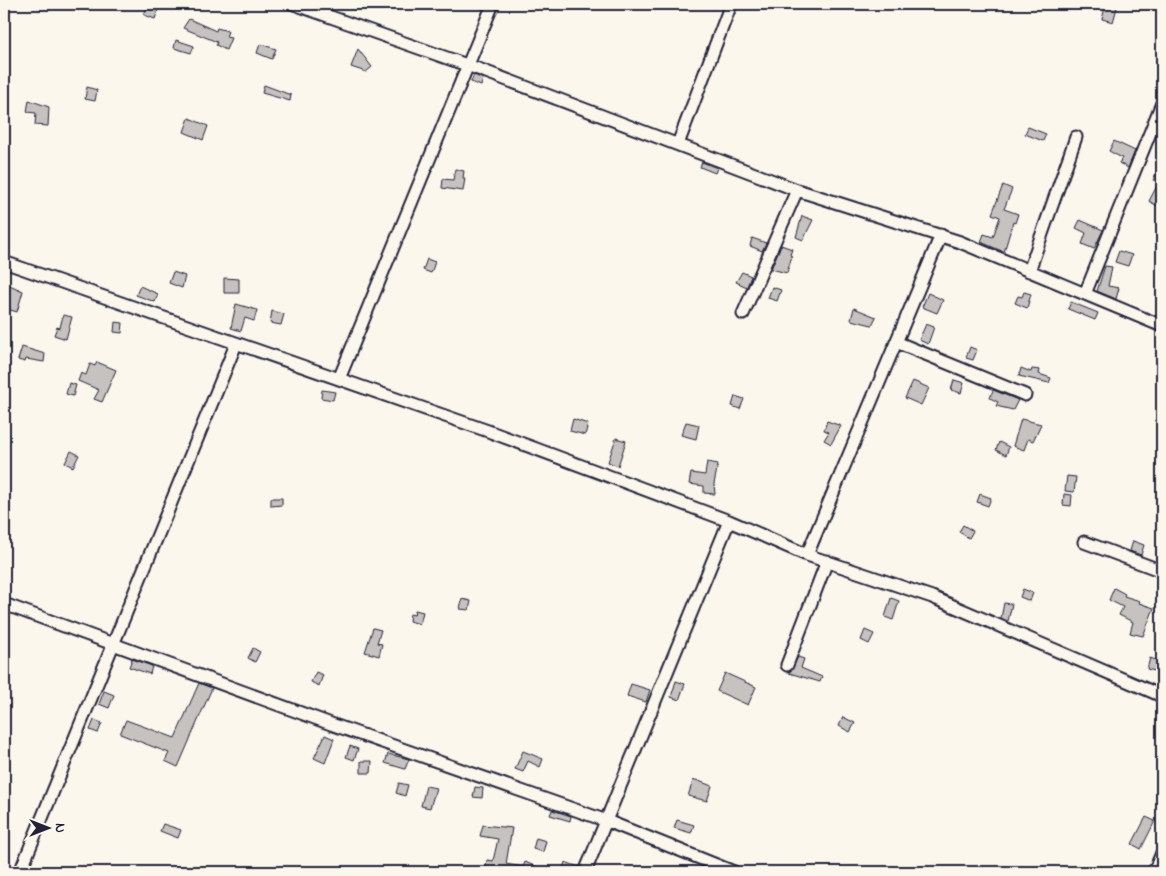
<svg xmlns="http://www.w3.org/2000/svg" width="1166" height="876" font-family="'Indie Flower',sans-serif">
	<rect width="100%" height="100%" fill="#fbf7ec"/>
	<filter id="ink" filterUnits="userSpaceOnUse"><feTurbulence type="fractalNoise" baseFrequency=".02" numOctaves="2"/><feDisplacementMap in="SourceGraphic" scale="10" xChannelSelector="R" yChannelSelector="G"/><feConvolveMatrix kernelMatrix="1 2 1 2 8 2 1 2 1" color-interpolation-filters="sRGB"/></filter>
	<g filter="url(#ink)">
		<path fill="#c6c2c0" stroke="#22223b" d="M151,4L159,7L155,19L144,15L147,7L150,8Z
			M1106,4H1118L1113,22L1102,19Z
			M189,19L216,31L217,28L228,31L226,37L231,38L226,50L216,45L217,42L183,28Z
			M176,40L194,46L191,53L174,48Z
			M260,44L276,49L272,59L257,53Z
			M358,49L372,67L366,72L351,67Z
			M474,75L483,79L481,86L471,82Z
			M264,85L291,95L290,101L262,93Z
			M87,87L97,90L95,101L85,99Z
			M29,100L49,107L48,126L35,125L36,113L27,112Z
			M189,118L208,126L203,140L184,132Z
			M1028,127L1046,134L1043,141L1025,134Z
			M1114,141L1135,151L1128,168L1119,163L1122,158L1109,151Z
			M1162,159V201L1159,207L1149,201L1159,182L1153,180Z
			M702,162L717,168L715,173L700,167Z
			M455,169L464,171L463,178H465L463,191L442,188L443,179L453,180Z
			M1003,185L1012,189L1004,209L1018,214L1015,223L1013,222L1004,252L981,242L984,234L993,237L1000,217L992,214Z
			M802,216L813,220L803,240L796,237Z
			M1080,220L1103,230L1094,249L1082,244L1086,233L1076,228Z
			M752,238L766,243L762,251L750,246Z
			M781,245L792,249L790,255L792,256L787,273L771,269Z
			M1119,251L1132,255L1128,266L1115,262Z
			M427,259L435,262L431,273L423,270Z
			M1105,266L1112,267L1108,286L1119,288L1116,299L1097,291Z
			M173,272L185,276L182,288L169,283Z
			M742,272L751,276L747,287L736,282Z
			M224,278L239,279V293H224Z
			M5,283L23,291L17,312L4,308Z
			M140,286L158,294L155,302L136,295Z
			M772,287L781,290L777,301L768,298Z
			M1024,292L1031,294L1027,308L1015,303L1018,296L1022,297Z
			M928,293L943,300L937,313L922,307Z
			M1071,302L1098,313L1095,320L1068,309Z
			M236,304L257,310L254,321L245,318L241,331L231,328Z
			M854,308L876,317L872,325L851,320Z
			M272,311L284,314L281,325L270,323Z
			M63,315L72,317L66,339L54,335L57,327L60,328Z
			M115,322L123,323L122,333L114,332Z
			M926,324L934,327L928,344L919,340Z
			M22,347L45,354L44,362L26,359L25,362L18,360Z
			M970,347L977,350L973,360L966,358Z
			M97,362L116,370L102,402L94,399L99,390L78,381L81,373L86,375L90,364L95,366Z
			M1021,368L1031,372L1032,369L1040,370L1039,374L1051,378L1049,383L1019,376Z
			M954,380L964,383L961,393L951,390Z
			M913,381L929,388L921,405L905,398Z
			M69,383L76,385L73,396L66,394Z
			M322,390L335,392L333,400L321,398Z
			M993,390L1018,400L1013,410L996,406L998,402L990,398Z
			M735,396L744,399L740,409L732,406Z
			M573,419L588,424L585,435L570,431Z
			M1021,419L1041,424L1033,441L1028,439L1024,450L1013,446Z
			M827,421L841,426L831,444L824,440L829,432L824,430Z
			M686,422L699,425L696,439L681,435Z
			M616,438L626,441L618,466L608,462Z
			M999,442L1009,447L1006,455L996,450Z
			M71,451L79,455L73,467L65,463Z
			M707,462L718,464L714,484L715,494L704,493V486L689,484L691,473L705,475Z
			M1067,476L1076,477L1074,492L1065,491Z
			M980,494L991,498L988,506L977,502Z
			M1064,494L1072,495L1071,506L1063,505Z
			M271,498H282V505L271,506Z
			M963,525L973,531L969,538L959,532Z
			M1133,541L1144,545L1141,555L1130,551Z
			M1114,588L1125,594L1124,596L1140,601L1139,603L1154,608L1143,636L1130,633L1133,622L1119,615L1123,607L1109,600Z
			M1023,589L1033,593L1030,601L1020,597Z
			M891,598L899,601L893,620L885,617Z
			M462,599L471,601L469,610L460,609Z
			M1004,603L1012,604L1008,621L1001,618Z
			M415,610L423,612L420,624L409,621L410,614L414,615Z
			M373,628L381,630L377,643L382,644L379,656L365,652Z
			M865,630L874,634L869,644L861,640Z
			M253,648L260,652L255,662L248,658Z
			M798,657L804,659L801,668L822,677L820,682L789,673Z
			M1150,658L1162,662V673L1147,669Z
			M132,659L152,666L150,674L129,667Z
			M316,672L323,675L319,686L311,682Z
			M725,673L756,687L748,705L717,691Z
			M676,681L685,684L679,700L671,697Z
			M199,683L212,688L178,767L165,761L169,753L120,734L126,720L175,738Z
			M631,684L650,690L646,702L627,696Z
			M104,691L114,695L109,708L99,704Z
			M843,717L855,723L850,732L839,726Z
			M94,720L102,723L98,733L90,730Z
			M325,735L334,739L325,763L314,758Z
			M350,746L358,749L354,760L346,757Z
			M523,751L543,759L540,767L528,761L523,772L515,769Z
			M388,754L409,759L405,769L385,763Z
			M361,761H372L371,773H361Z
			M696,780L712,786L707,801L688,796L693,781Z
			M399,783L408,785L405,796L396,793Z
			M426,786L436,788L430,808L421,806Z
			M475,787L483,788L482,798L473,797Z
			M552,810L571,816L570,821L550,815Z
			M1146,817L1155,821L1141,849L1132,844Z
			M677,820L694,825L691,833L674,828Z
			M163,824L181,830L178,838L160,831Z
			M483,825L512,828L506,864L523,867L525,862L549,872H485L487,860L493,861L498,839L480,836Z
			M536,838L546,841L543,852L533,849Z
			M565,862L579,867L578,872H562Z"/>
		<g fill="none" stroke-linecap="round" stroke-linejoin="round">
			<g stroke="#22223b" stroke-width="15">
				<path id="minor" d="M294,4L481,70L797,190L960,242L1162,326
					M678,144L731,4
					M4,262L488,431L729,521L807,555L932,597L1162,696
					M1029,271L1076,137
					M1085,294L1162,103
					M743,314L797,190
					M896,342L1025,395
					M339,379L493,4
					M1084,542L1162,571
					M807,555L941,235
					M4,604L331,724L607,821L734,872
					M787,665L827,561
					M20,872L236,344
					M585,872L729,521
					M1154,872L1162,853"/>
			</g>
			<use href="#minor" stroke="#fbf7ec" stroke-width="11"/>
		</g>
	</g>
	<rect width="1166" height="876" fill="none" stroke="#fbf7ec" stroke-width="20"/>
	<rect x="10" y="10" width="1146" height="856" fill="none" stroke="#22223b" stroke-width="2" filter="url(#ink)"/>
	<g transform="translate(48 828) rotate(90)" stroke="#fbf7ec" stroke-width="4" paint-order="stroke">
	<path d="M0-4L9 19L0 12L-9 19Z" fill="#22223b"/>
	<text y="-8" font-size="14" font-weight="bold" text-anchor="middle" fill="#22223b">N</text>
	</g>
</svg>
